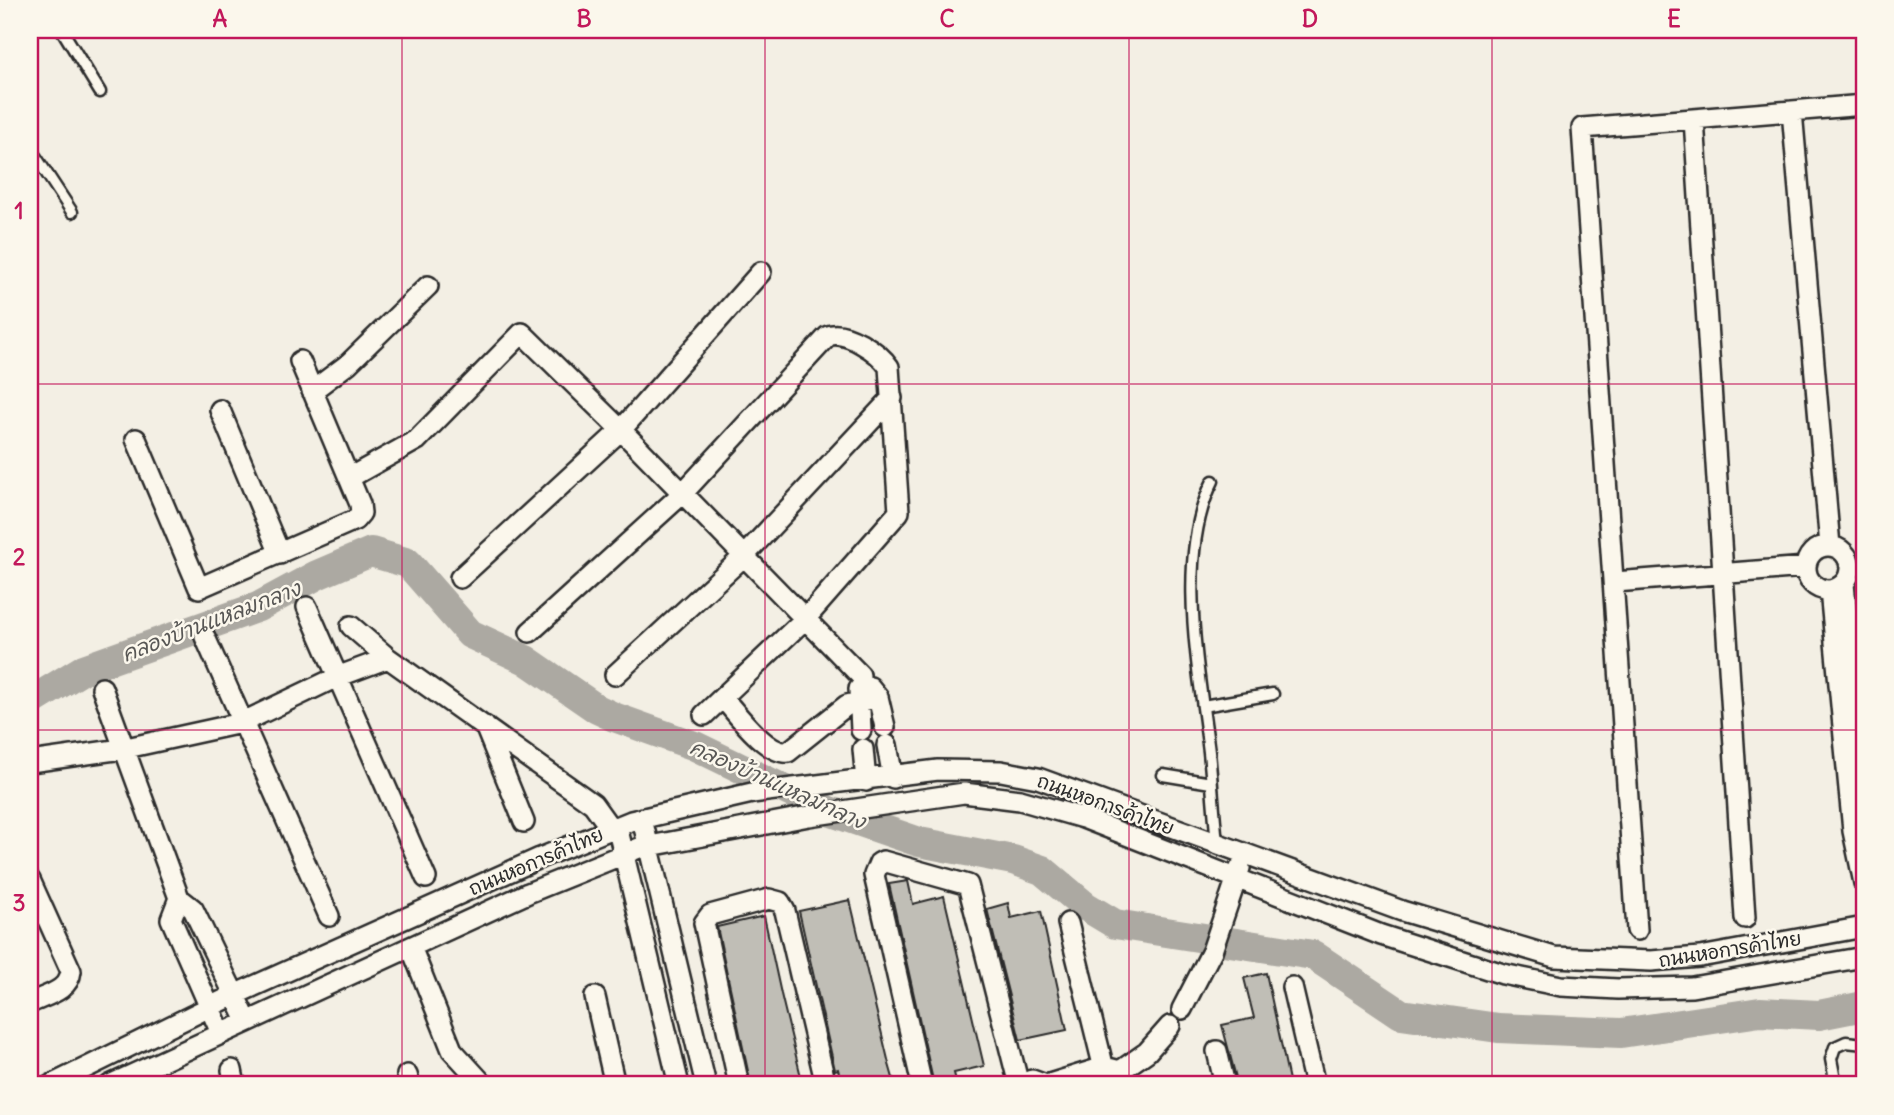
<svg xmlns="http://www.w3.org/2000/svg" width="1894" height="1115" font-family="Delius,'Playpen Sans Thai',sans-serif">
	<rect width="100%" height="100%" fill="#f3efe4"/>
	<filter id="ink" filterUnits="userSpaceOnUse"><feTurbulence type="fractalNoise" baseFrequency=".0143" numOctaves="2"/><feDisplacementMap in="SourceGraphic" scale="14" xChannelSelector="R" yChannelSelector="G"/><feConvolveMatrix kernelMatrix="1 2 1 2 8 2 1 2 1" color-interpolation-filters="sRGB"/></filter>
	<g filter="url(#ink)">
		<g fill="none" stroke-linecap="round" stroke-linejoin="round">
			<path stroke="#aca9a2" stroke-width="30" d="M30,702L84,669L258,607L317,575L371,552L408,563L470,634L526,660L597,709L614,717L695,746L829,811L919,842L1013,860L1042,870L1085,906L1115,924L1313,955L1401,1014L1498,1028L1621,1033L1760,1012L1819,1015L1864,1006"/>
		</g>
		<path fill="#c0beb6" stroke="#2b2b2b" stroke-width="2" d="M908,881L913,904L944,896L984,1066L954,1073L957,1085H934L889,884Z
			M850,900L889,1064L895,1085H842L838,1069L835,1070L799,911Z
			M1008,903L1011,918L1041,911L1067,1030L1020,1040L987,909Z
			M764,916L781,994L803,1085H751L717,927Z
			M1266,973L1290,1085H1238L1222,1025L1254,1018L1244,978Z"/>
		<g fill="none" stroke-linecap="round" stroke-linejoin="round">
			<g stroke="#2b2b2b" stroke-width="15">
				<path id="lane" d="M62,30L100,92
					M30,148L72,212
					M1213,481C1175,555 1199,671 1209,752C1212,782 1214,813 1217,843
					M1203,706L1273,694
					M1163,775L1211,783
					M1836,1085L1831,1059L1835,1047L1846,1042L1864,1044"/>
			</g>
			<g stroke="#2b2b2b" stroke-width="24">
				<path id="street" d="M1792,111L1830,546
					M1694,119L1745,918
					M312,391L348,364L428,286
					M220,410L280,554
					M136,439L199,588L355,520L361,513L360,504L300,361
					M349,478L417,440L522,333L621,430L860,675
					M1806 568a22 22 0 1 1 44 0a22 22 0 1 1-44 0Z
					M460,578L621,430L761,272
					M1615,582L1806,567
					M1844,584L1864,799
					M1830,590L1853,831L1864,883
					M307,607L426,878
					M351,626L388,658
					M530,632L682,494L828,336C845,329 879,352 889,367L899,512L807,617L704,715
					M205,637L329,916
					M615,675L743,557L892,398
					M870,687L878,697L885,727
					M102,688L179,898L193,909L247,1021
					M859,689L861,730
					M723,698C737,714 767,755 788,752L847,705L878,697
					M485,726L524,822
					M887,745L893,778
					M863,749L866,781
					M30,762L122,749L241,723L337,677L388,658L593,804L611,829
					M642,819L706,1085
					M617,826L679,1085
					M30,880L71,971C69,991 46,995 30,1003
					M179,898L171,919L221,1033
					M1068,923L1108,1085
					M1637,930L1582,128L1864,105
					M411,947L452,1050L484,1085
					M1292,987L1315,1085
					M595,997L615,1085
					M1182,1009L1212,951L1240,868
					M1217,1051L1225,1085
					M232,1070L235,1085
					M1120,1071L1147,1052L1170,1026
					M407,1075L410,1085
					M51,1085L234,995L540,858L631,821L752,793L938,770L1001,771L1038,778L1402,911L1554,957L1651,961L1700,957L1864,927
					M110,1085L528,893L639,848L809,816L964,793L1020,800L1083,818L1381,935L1503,974L1561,986L1618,989L1692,987L1864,957
					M739,1085L704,923L710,915L769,899L780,902L785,911L826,1085
					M922,1085L874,875L879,863L883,861L968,885L1019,1085
					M1018,1085L1032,1080L1046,1085L1104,1067L1120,1071L1109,1085"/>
			</g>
			<use href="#lane" stroke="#fbf7ec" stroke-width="10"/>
			<use href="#street" stroke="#fbf7ec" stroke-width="19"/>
		</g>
	</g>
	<path fill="none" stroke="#c2185b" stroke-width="2" stroke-opacity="0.55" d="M402,30V1085M765,30V1085M1129,30V1085M1492,30V1085M30,384H1864M30,730H1864"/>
	<g text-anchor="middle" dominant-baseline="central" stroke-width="5" stroke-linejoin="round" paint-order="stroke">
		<g font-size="19" fill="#2b2b2b" stroke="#fbf7ec">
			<text transform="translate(1106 804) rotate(20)">ถนนหอการค้าไทย</text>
			<text transform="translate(536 861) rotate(-23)">ถนนหอการค้าไทย</text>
			<text transform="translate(1730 949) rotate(-9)">ถนนหอการค้าไทย</text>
		</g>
		<g font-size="21" font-style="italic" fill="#585755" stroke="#fbf7ec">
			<text transform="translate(211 621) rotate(-21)">คลองบ้านแหลมกลาง</text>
			<text transform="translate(778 784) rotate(24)">คลองบ้านแหลมกลาง</text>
		</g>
	</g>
	<rect width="1894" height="1115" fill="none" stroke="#fbf7ec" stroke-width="77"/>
	<rect x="38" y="38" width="1818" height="1038" fill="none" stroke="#c2185b" stroke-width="2.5"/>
	<g font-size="23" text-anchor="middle" font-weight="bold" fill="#c2185b">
		<text x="220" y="27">A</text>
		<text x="584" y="27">B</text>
		<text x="947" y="27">C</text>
		<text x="1310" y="27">D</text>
		<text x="1674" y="27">E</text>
		<text x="19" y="219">1</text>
		<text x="19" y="565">2</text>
		<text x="19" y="911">3</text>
	</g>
</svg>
